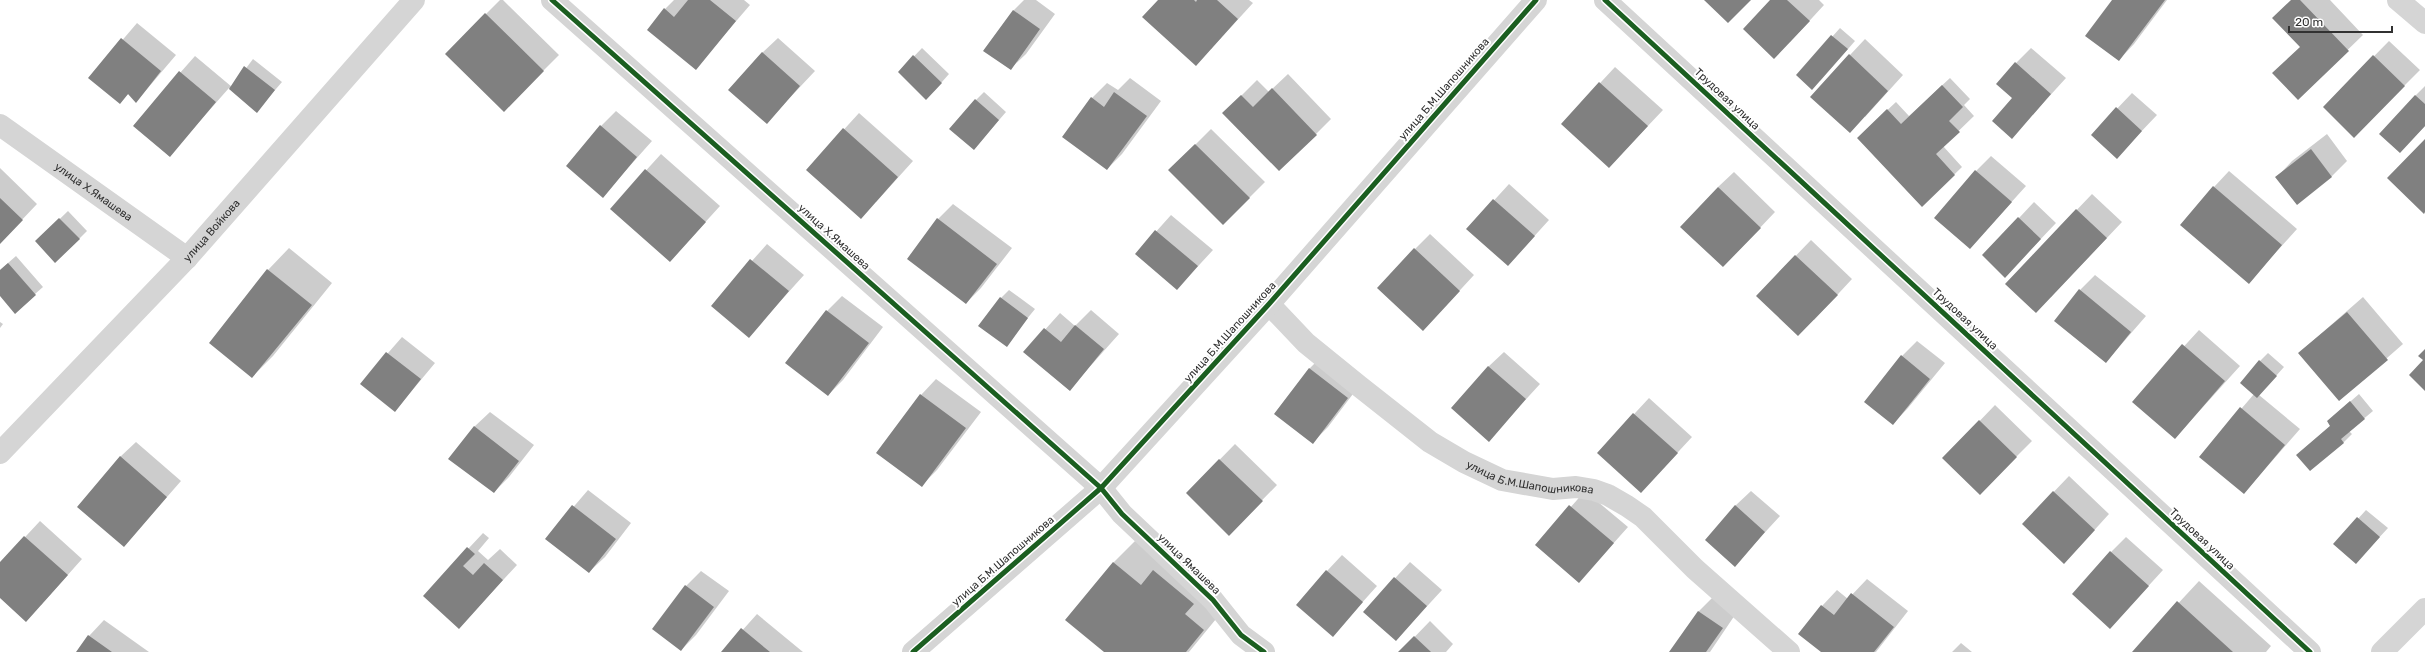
<svg xmlns="http://www.w3.org/2000/svg" width="2425" height="652" font-family="Rubik,sans-serif">
	<rect width="100%" height="100%" fill="#fff"/>
	<path fill="#0003" d="M500,0H503L559,55L504,110L446,54Z
		M674,0H744L750,5L695,69L665,9Z
		M1024,0H1036L1055,14L1026,54L1010,69L984,50L1014,10Z
		M1159,0H1249L1253,3L1211,49Z
		M1771,0H1819L1824,5L1790,42Z
		M2113,0H2167L2134,44L2119,60Z
		M2292,0H2330L2363,35L2298,98L2301,47Z
		M137,23L176,55L136,102L129,93L120,103L90,78Z
		M1840,28L1855,41L1820,81L1798,75Z
		M778,38L815,71L767,122L762,53Z
		M1865,39L1903,75L1865,117L1850,55Z
		M2389,41L2420,70L2354,136L2324,107Z
		M922,48L949,74L934,91L899,72Z
		M2031,48L2066,78L2012,137L2016,63Z
		M195,56L232,87L253,59L282,82L257,111L229,88L169,156L134,125Z
		M1615,67L1663,110L1609,167L1562,124Z
		M1288,74L1331,119L1316,134L1224,113L1257,80L1269,92Z
		M1130,78L1161,101L1122,154L1107,169L1092,98L1107,83L1118,90Z
		M1950,78L1970,99L1964,105L1974,116L1943,146L1962,167L1922,206L1866,130L1896,102L1909,116Z
		M2425,86V126L2400,152L2415,96Z
		M984,92L1006,112L974,149L976,100Z
		M2132,93L2157,115L2117,157L2092,135Z
		M616,111L652,141L603,196L601,126Z
		M859,113L913,161L876,202L807,170Z
		M1211,129L1265,182L1223,224L1170,170Z
		M2327,134L2347,161L2332,176L2297,204L2277,177L2292,161Z
		M661,154L720,206L670,261L611,209Z
		M1991,156L2026,186L1970,248L1976,171Z
		M0,168L37,204L0,243Z
		M2229,171L2297,229L2249,282L2214,187Z
		M1734,172L1775,212L1738,251L1718,187Z
		M1509,184L1549,220L1508,265L1468,229Z
		M2092,194L2122,222L2051,297L2006,284Z
		M2034,202L2056,223L2020,261L2019,218Z
		M953,204L1012,248L981,288L966,303L938,219Z
		M68,211L87,231L79,239L37,241Z
		M1171,215L1213,250L1177,289L1136,254Z
		M1430,234L1474,275L1438,314L1415,249Z
		M1811,240L1852,279L1814,320L1757,296Z
		M767,244L804,275L749,336L713,305Z
		M289,248L332,283L273,356L252,377L210,343L268,270Z
		M16,256L43,287L35,294L0,295V270Z
		M2095,275L2146,316L2106,362L2080,290Z
		M1009,290L1035,309L1006,345L1001,298Z
		M842,296L883,327L843,380L828,395L827,311Z
		M2363,297L2403,344L2339,400L2299,353Z
		M1091,310L1119,334L1069,390L1025,352L1060,313L1075,326Z
		M0,322L3,324L0,328Z
		M2199,330L2240,366L2175,438L2133,402Z
		M402,337L435,363L395,411L361,384Z
		M1917,341L1945,363L1908,408L1893,424L1902,356Z
		M1504,352L1540,384L1489,440L1488,367Z
		M1325,353L1362,382L1328,427L1313,442L1275,413L1310,368Z
		M2268,353L2284,367L2259,395L2300,429L2244,493L2200,457L2254,394L2260,361Z
		M936,379L981,412L937,470L922,485L878,452L921,395Z
		M2359,394L2373,411L2349,431L2352,434L2344,442L2310,470L2297,455L2331,425L2336,414Z
		M1649,398L1692,437L1641,492L1598,453Z
		M1995,405L2032,441L1980,493L1944,458Z
		M490,412L534,445L509,477L494,492L474,427Z
		M136,442L181,481L124,546L120,457Z
		M1235,444L1277,485L1229,534L1187,493Z
		M2069,476L2109,514L2079,547L2023,524Z
		M588,490L631,523L605,557L589,572L546,539Z
		M1585,491L1628,527L1579,582L1537,545Z
		M1751,491L1780,516L1735,565V506Z
		M2366,510L2388,528L2363,555L2335,544Z
		M40,521L82,559L41,605L0,597V564Z
		M483,533L489,538L478,551L488,560L500,549L517,565L459,628L424,596Z
		M2126,537L2163,570L2110,628L2111,552Z
		M1135,541L1175,550L1214,582L1206,592L1225,608L1189,652H1105L1066,620L1114,562Z
		M1342,555L1377,586L1333,635L1327,571Z
		M1410,562L1442,590L1396,640L1364,612Z
		M701,571L729,591L696,635L681,650L686,586Z
		M1867,579L1908,611L1876,652H1823L1822,606L1837,590L1848,599Z
		M2199,581L2271,646L2266,652H2133Z
		M1714,596L1737,612L1710,652H1670L1699,611Z
		M757,614L803,652H723Z
		M104,620L149,652H77L89,636Z
		M1430,621L1453,644L1446,652H1400Z
		M1961,643L1972,652H1952Z"/>
	<path fill="#808080" d="M688,0H710L736,21L696,70L647,30L664,8L674,17Z
		M1158,0H1194L1196,2L1197,0H1217L1238,19L1196,66L1142,17Z
		M1704,0H1751L1728,23Z
		M1770,0H1787L1810,21L1774,59L1743,29Z
		M2112,0H2165L2119,61L2085,36Z
		M2291,0H2300L2349,51L2298,100L2272,73L2300,47L2272,18Z
		M1013,10L1040,29L1011,70L983,51Z
		M485,13L544,71L504,112L445,54Z
		M1831,35L1848,49L1812,90L1796,75Z
		M121,38L161,71L136,103L128,94L120,104L88,78Z
		M762,52L800,86L767,124L728,90Z
		M1849,54L1888,91L1850,133L1810,97Z
		M913,55L942,83L926,100L898,72Z
		M2373,55L2405,86L2354,138L2323,107Z
		M2015,62L2051,94L2012,139L1992,121L2012,98L1996,84Z
		M244,66L275,90L257,113L229,89Z
		M179,71L216,102L170,157L133,126Z
		M1599,82L1648,126L1609,168L1561,124Z
		M1942,85L1963,107L1949,121L1960,132L1936,154L1955,175L1922,207L1857,138L1887,109L1901,124Z
		M1272,88L1317,135L1279,171L1222,113L1241,95L1253,107Z
		M1114,92L1147,116L1107,170L1062,137L1091,97L1104,107Z
		M2415,95L2425,104V126L2400,153L2379,134Z
		M975,99L999,120L974,150L949,129Z
		M2116,107L2142,131L2117,159L2091,135Z
		M600,125L637,157L603,198L566,166Z
		M843,128L898,177L861,219L806,170Z
		M2425,139V212L2424,214L2387,178Z
		M1195,144L1250,198L1223,225L1168,170Z
		M2311,149L2332,177L2297,205L2275,177Z
		M645,169L706,222L670,262L610,209Z
		M1975,170L2012,202L1970,249L1934,218Z
		M2213,186L2282,245L2249,284L2180,225Z
		M1718,187L1761,228L1723,267L1680,227Z
		M0,198L23,220L0,244Z
		M1493,199L1535,236L1508,266L1466,229Z
		M2076,209L2107,238L2036,313L2005,284Z
		M2018,217L2041,239L2005,278L1982,255Z
		M59,218L80,239L55,263L35,241Z
		M937,218L997,264L966,304L907,259Z
		M1155,230L1198,266L1177,290L1135,254Z
		M1414,248L1460,291L1423,331L1377,288Z
		M1795,255L1838,295L1798,336L1756,296Z
		M750,259L789,291L749,338L711,306Z
		M8,263L36,295L15,314L0,296V270Z
		M267,269L312,305L252,378L209,343Z
		M2079,289L2131,332L2106,363L2054,321Z
		M1000,297L1028,318L1007,347L978,326Z
		M826,310L869,343L828,396L785,363Z
		M2347,312L2388,360L2339,401L2298,353Z
		M1075,325L1104,349L1070,391L1023,352L1044,328L1061,342Z
		M2182,344L2225,381L2175,439L2132,402Z
		M2425,349V391L2409,375L2423,360L2418,356Z
		M386,352L421,379L395,412L360,384Z
		M1901,355L1930,379L1893,425L1864,402Z
		M2259,360L2277,376L2257,398L2240,383Z
		M1488,366L1526,399L1489,442L1451,408Z
		M1309,368L1348,398L1313,444L1274,414Z
		M920,394L966,428L922,487L876,453Z
		M2350,401L2365,419L2341,439L2344,443L2310,471L2296,455L2330,426L2327,421Z
		M2240,407L2285,445L2244,494L2199,457Z
		M1633,413L1678,453L1641,493L1597,453Z
		M1979,420L2017,457L1980,495L1942,458Z
		M474,426L519,461L494,493L448,459Z
		M120,456L167,497L124,547L77,507Z
		M1219,459L1263,501L1229,536L1186,493Z
		M2053,491L2095,530L2064,564L2022,524Z
		M572,505L616,539L589,573L545,539Z
		M1569,505L1614,543L1579,583L1535,545Z
		M1735,505L1765,532L1735,567L1705,540Z
		M2357,517L2380,537L2356,564L2333,544Z
		M24,536L68,575L26,622L0,598V562Z
		M467,547L475,554L463,566L473,575L484,563L503,580L459,629L423,596Z
		M2110,551L2149,586L2110,629L2072,594Z
		M1113,562L1141,585L1153,570L1194,604L1185,614L1204,630L1186,652H1104L1065,620Z
		M1326,570L1363,602L1333,637L1296,605Z
		M1394,577L1427,606L1396,641L1363,612Z
		M685,585L714,607L681,651L652,629Z
		M1851,593L1894,627L1874,652H1821L1798,634L1821,605L1834,615Z
		M2177,601L2233,652H2132Z
		M1698,611L1723,628L1706,652H1669Z
		M741,628L770,652H721Z
		M88,635L112,652H76Z
		M1414,636L1431,652H1398Z"/>
	<g fill="none" stroke-linecap="round" stroke-linejoin="round">
		<g stroke="#d5d5d5" stroke-width="22">
			<path d="M552,0L1101,488L1122,514L1213,600L1241,635L1264,652"/>
			<path d="M1605,0L2310,652"/>
			<path d="M2398,0L2425,23"/>
			<path id="s1" d="M0,125L187,258"/>
			<path id="s2" d="M1269,304L1306,343L1359,386L1430,442L1464,462L1502,480L1553,489L1576,487L1594,490L1608,495L1627,506L1643,517L1695,569L1789,652"/>
			<path id="s3" d="M0,453L187,258L414,0"/>
			<path d="M913,652L1101,488L1269,304L1536,0"/>
			<path d="M2382,652L2425,609"/>
		</g>
		<g stroke="#fff" stroke-width="8">
			<path id="cycleway" d="M552,0L1101,488L1122,514L1213,600L1241,635L1264,652
				M1605,0L2310,652
				M913,652L1101,488L1269,304L1536,0"/>
		</g>
		<use href="#cycleway" stroke="#1b5e20" stroke-width="5"/>
	</g>
	<g text-anchor="middle" dominant-baseline="central" stroke-width="4" stroke-linejoin="round" paint-order="stroke">
		<g font-size="11" fill="#313131" stroke="#fff">
			<text transform="translate(1444 89) rotate(-49)">улица Б.М.Шапошникова</text>
			<text transform="translate(1727 99) rotate(43)">Трудовая улица</text>
			<text stroke="none"><textPath href="#s1" startOffset="115">улица Х.Ямашева</textPath></text>
			<text stroke="none"><textPath href="#s3" startOffset="307">улица Войкова</textPath></text>
			<text transform="translate(834 237) rotate(42)">улица Х.Ямашева</text>
			<text transform="translate(1965 319) rotate(43)">Трудовая улица</text>
			<text transform="translate(1230 332) rotate(-48)">улица Б.М.Шапошникова</text>
			<text stroke="none"><textPath href="#s2" startOffset="321">улица Б.М.Шапошникова</textPath></text>
			<text transform="translate(2202 539) rotate(43)">Трудовая улица</text>
			<text transform="translate(1003 561) rotate(-41)">улица Б.М.Шапошникова</text>
			<text transform="translate(1189 564) rotate(44)">улица Ямашева</text>
		</g>
	</g>
	<path d="M2289 26v6h103v-6" fill="none" stroke="#313131" stroke-width="2"/>
	<text x="2295" y="26" font-size="12" fill="#313131" stroke="#ffffff" stroke-width="3" paint-order="stroke">20 m</text>
</svg>
